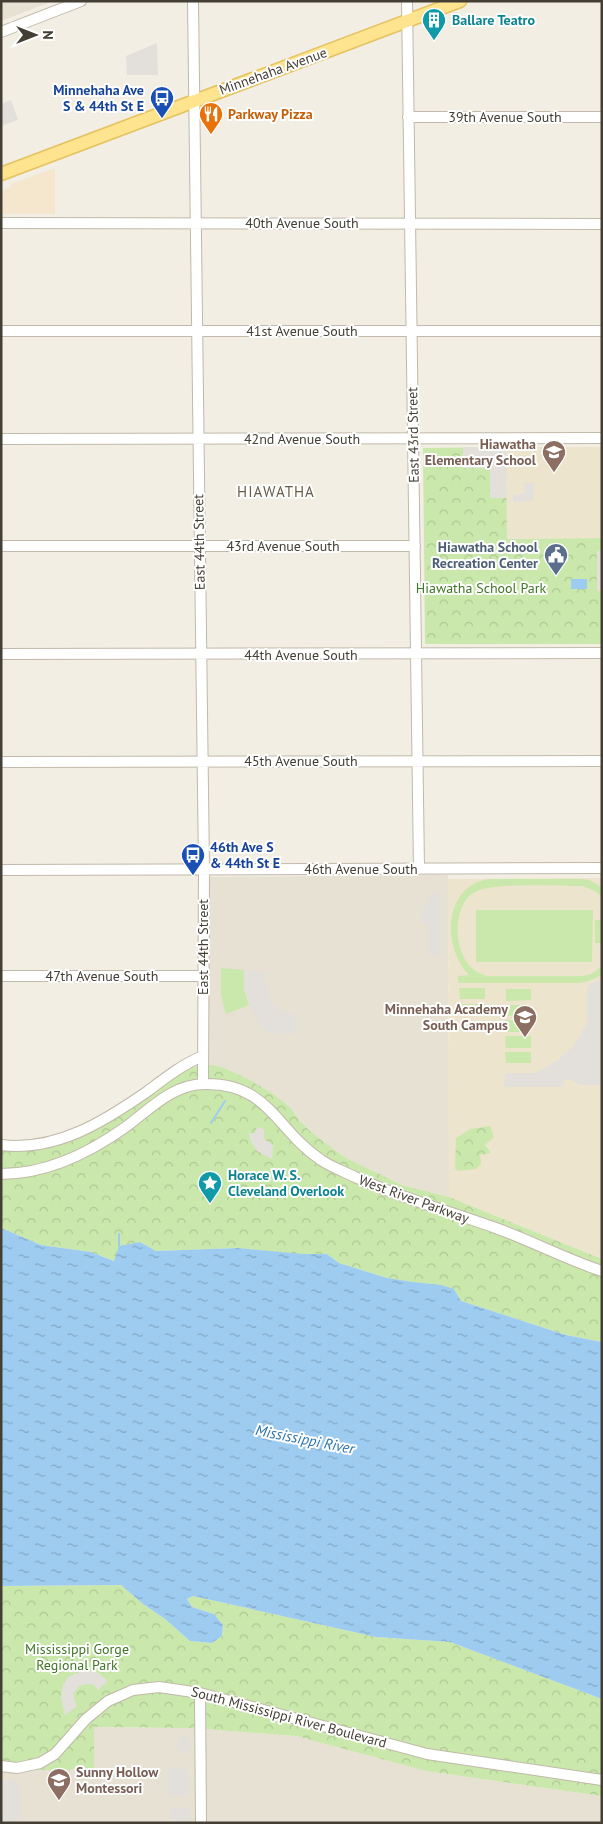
<svg xmlns="http://www.w3.org/2000/svg" width="603" height="1824" font-family="'PT Sans',sans-serif">
	<defs>
		<pattern id="forest-crowns" width="20" height="18" patternUnits="userSpaceOnUse" patternTransform="scale(1.25)"><rect width="20" height="18" fill="#cae8ab"/><path d="M2 6a3 3 0 1 1 6 0M12 15a3 3 0 1 1 6 0" fill="none" stroke="#afc894"/></pattern>
		<pattern id="water-ripples" width="26" height="14" patternUnits="userSpaceOnUse" patternTransform="scale(1.25)"><rect width="26" height="14" fill="#9eccf1"/><path d="M2 4q2-2 4 0t4 0M15 11q2-2 4 0t4 0" fill="none" stroke="#82a7c4"/></pattern>
	</defs>
	<rect width="100%" height="100%" fill="#f2eee4"/>
	<path fill="#e6e1d2" d="M1,1H53L1,21Z
		M448,875L449,1197L402,1185L344,1157L311,1132L299,1120L290,1107L246,1078L224,1068L209,1066V879L210,877Z
		M93,1727L191,1728L296,1736L426,1771L602,1796V1823H1V1771L94,1769Z"/>
	<path fill="#f5e6ce" d="M55,168V214H1V191L11,187V184Z"/>
	<path fill="#ece4cd" d="M506,447H602V538L507,539Z
		M602,878V1259L449,1197L448,879Z"/>
	<path fill="#cae8ab" d="M490,879H582L589,880L602,887V897L595,891L582,886C558,886 493,882 475,892C459,900 455,927 459,943C462,959 471,972 487,976H583L591,974L602,966V975L589,981L580,983H458V976L469,975C441,947 444,884 490,879Z
		M476,910H593L592,962H476Z
		M595,920H602V943H595Z
		M221,968L244,970V990L249,1005L226,1014L221,995Z
		M459,988H485V999H460Z
		M506,989H531V1000L506,1001Z
		M459,1004H485V1015L459,1016Z
		M505,1005H531V1016H505Z
		M505,1020H531V1032H505Z
		M505,1036H531V1048H506Z
		M505,1052H531V1063H506Z"/>
	<path fill="url(#forest-crowns)" d="M506,447L507,539L602,538V644H425L423,448Z
		M212,1065L224,1068L246,1078L270,1092L290,1107L299,1120L311,1132L344,1157L402,1185L449,1197L602,1259V1342L566,1335L461,1301L454,1289L387,1278L339,1263L327,1254L303,1255L238,1248L156,1251L140,1242L115,1261L91,1252L41,1245L1,1228V1150L45,1148L189,1067Z
		M490,1126L494,1137L485,1145L491,1153L480,1155L481,1164L476,1169L459,1171L455,1169L456,1138L470,1129Z
		M121,1585L143,1604L165,1619L190,1641L212,1643L222,1636L223,1625L214,1614L192,1607L187,1599L193,1596L376,1637L450,1642L602,1699V1796L426,1771L296,1736L191,1728L94,1727V1769L1,1771V1586Z"/>
	<path fill="#e3e0dc" d="M157,43L158,75H127L126,56Z
		M11,100L18,120L1,126V104Z
		M463,447H506V498H490V468H463Z
		M524,483H534L533,501L513,502V495L524,494Z
		M602,549V590L599,592L597,590V552Z
		M432,893H441V956H429V924L422,923V906L427,905Z
		M244,971L265,972V983L272,1004L284,1012L297,1015L296,1034L273,1033L267,1031L262,1025L252,1011L248,999L244,986Z
		M598,981H602V1085H580L570,1080H564L563,1087H504L505,1073H535L558,1060L574,1045L587,1023V987L589,984Z
		M257,1127L264,1129V1139L273,1145L272,1159L257,1151L250,1140L249,1133H255Z
		M84,1670L98,1673L108,1681L98,1690L94,1685L88,1684L79,1686L74,1693V1698L77,1706L65,1715L61,1698L63,1685L68,1677Z
		M186,1734L192,1746L185,1755L174,1747Z
		M168,1768L186,1769L188,1797L168,1796Z
		M1,1780L18,1781L21,1820L32,1822L59,1823L171,1822V1807L190,1808V1823H1Z"/>
	<path fill="url(#water-ripples)" d="M571,579H587V589H571Z
		M1,1228L41,1245L91,1252L114,1261L119,1246L140,1242L156,1251L238,1248L303,1254H327L339,1263L387,1278L413,1282L441,1285L454,1289L461,1301L566,1335L602,1342V1699L450,1642L376,1637L193,1596L187,1599L192,1607L214,1614L223,1625L222,1636L212,1643L190,1641L165,1619L143,1604L121,1585L1,1586Z"/>
	<g fill="none" stroke-linecap="round" stroke-linejoin="round">
		<path stroke="#9eccf1" stroke-width="2" d="M211,1123L225,1101
			M119,1234V1246"/>
		<g stroke="#c1b9a9" stroke-width="12">
			<path id="minor" d="M193,1L204,869L203,1083
				M407,1L419,869
				M1,32L81,1
				M408,117H602
				M1,223L602,224
				M1,331H602
				M1,439L602,438
				M1,546H415
				M1,654L602,653
				M1,762L602,761
				M1,870L602,868
				M1,976H203
				M1,1145C56,1152 105,1121 148,1091C165,1078 183,1064 203,1056
				M1,1174C46,1174 91,1152 127,1126C150,1109 173,1084 205,1084C269,1083 276,1130 321,1160C331,1167 343,1171 355,1177C400,1198 446,1210 493,1227C530,1240 565,1259 602,1271
				M200,1693L201,1823
				M1,1766L17,1768L40,1763L55,1754L86,1719L108,1701L133,1690L159,1687L200,1693L427,1754L602,1780"/>
		</g>
		<g stroke="#e5c25f" stroke-width="15">
			<path id="major" d="M1,174L460,1"/>
		</g>
		<use href="#minor" stroke="#fff" stroke-width="10"/>
		<use href="#major" stroke="#ffe490" stroke-width="12"/>
	</g>
	<defs>
		<g id="building-pin" transform="scale(1.25)"><path d="M0 17L-7.5 6A9.5 9.5 0 1 1 7.5 6Z" fill="#0f9aa8" stroke="#fff"/><path d="M-4-6H4V6H1V3H-1V6H-4ZM-2.5-4.3h1.7v1.8h-1.7ZM.8-4.3h1.7v1.8H.8ZM-2.5-1h1.7V.8h-1.7ZM.8-1h1.7V.8H.8Z" fill="#fff"/></g>
		<g id="bus-pin" transform="scale(1.25)"><path d="M0 17L-7.5 6A9.5 9.5 0 1 1 7.5 6Z" fill="#1a4fb4" stroke="#fff"/><path d="M-5-6H5V4H4V6H2V4H-2V6H-4V4H-5ZM-3.5-4V0h7V-4ZM-3.5 1.2v1.5H-2V1.2ZM2 1.2v1.5H3.5V1.2Z" fill="#fff"/></g>
		<g id="restaurant-pin" transform="scale(1.25)"><path d="M0 17L-7.5 6A9.5 9.5 0 1 1 7.5 6Z" fill="#e8710a" stroke="#fff"/><path d="M-5-6h1v4h1v-4h1v4h1v-4h1v5L-1.5 .5V6h-2V.5L-5-1ZM5-6V6H3V1.5H1.5Q1.5-4 5-6Z" fill="#fff"/></g>
		<g id="school-pin" transform="scale(1.25)"><path d="M0 17L-7.5 6A9.5 9.5 0 1 1 7.5 6Z" fill="#8d6e63" stroke="#fff"/><path d="M0-5L7-2L0 1L-7-2ZM-4 1L0 2.5L4 1V4Q0 6-4 4Z" fill="#fff"/></g>
		<g id="civic-pin" transform="scale(1.25)"><path d="M0 17L-7.5 6A9.5 9.5 0 1 1 7.5 6Z" fill="#5c6f8a" stroke="#fff"/><path d="M-.6-6.5H3V-4.5H.6V-3L4-1V1h2V6H-6V1h2V-1L-.6-3ZM-1.2 2.5V6h2.4V2.5Z" fill="#fff"/></g>
		<g id="sight-pin" transform="scale(1.25)"><path d="M0 17L-7.5 6A9.5 9.5 0 1 1 7.5 6Z" fill="#0f9aa8" stroke="#fff"/><path d="M0-6L1.8-2.2L6-1.7L2.9 1.2L3.7 5.4L0 3.3L-3.7 5.4L-2.9 1.2L-6-1.7L-1.8-2.2Z" fill="#fff"/></g>
	</defs>
	<g fill-rule="evenodd">
		<use href="#building-pin" x="434" y="20"/>
		<use href="#bus-pin" x="162" y="98"/>
		<use href="#restaurant-pin" x="211" y="114"/>
		<use href="#school-pin" x="554" y="452"/>
		<use href="#civic-pin" x="556" y="555"/>
		<use href="#bus-pin" x="193" y="855"/>
		<use href="#school-pin" x="525" y="1017"/>
		<use href="#sight-pin" x="210" y="1183"/>
		<use href="#school-pin" x="59" y="1780"/>
	</g>
	<g text-anchor="middle" dominant-baseline="central" stroke-width="4" stroke-linejoin="round" paint-order="stroke">
		<g font-size="14" font-weight="bold" fill="#0d838f" stroke="#fff" text-anchor="start">
			<text x="452" y="20">Ballare Teatro</text>
			<text x="228" y="1175">Horace W. S.<tspan x="228" dy="16">Cleveland Overlook</tspan></text>
		</g>
		<g font-size="14" fill="#443e34" stroke="#fff">
			<text transform="translate(273 71) rotate(-20)">Minnehaha Avenue</text>
			<text x="505" y="117">39th Avenue South</text>
			<text x="302" y="223">40th Avenue South</text>
			<text x="302" y="331">41st Avenue South</text>
			<text transform="translate(413 435) rotate(-91)">East 43rd Street</text>
			<text x="302" y="439">42nd Avenue South</text>
			<text transform="translate(199 542) rotate(-91)">East 44th Street</text>
			<text x="283" y="546">43rd Avenue South</text>
			<text x="301" y="655">44th Avenue South</text>
			<text x="301" y="761">45th Avenue South</text>
			<text x="361" y="869">46th Avenue South</text>
			<text transform="translate(203 947) rotate(-90)">East 44th Street</text>
			<text x="102" y="976">47th Avenue South</text>
			<text transform="translate(414 1199) rotate(20)">West River Parkway</text>
			<text transform="translate(289 1717) rotate(15)">South Mississippi River Boulevard</text>
		</g>
		<g font-size="14" font-weight="bold" fill="#164399" stroke="#fff" text-anchor="end">
			<text x="144" y="90">Minnehaha Ave<tspan x="144" dy="16">S &amp; 44th St E</tspan></text>
			<text x="210" y="847" text-anchor="start">46th Ave S<tspan x="210" dy="16">&amp; 44th St E</tspan></text>
		</g>
		<g font-size="14" font-weight="bold" fill="#c56008" stroke="#fff" text-anchor="start">
			<text x="228" y="114">Parkway Pizza</text>
		</g>
		<g font-size="14" font-weight="bold" fill="#785e54" stroke="#fff" text-anchor="end">
			<text x="536" y="444">Hiawatha<tspan x="536" dy="16">Elementary School</tspan></text>
			<text x="508" y="1009">Minnehaha Academy<tspan x="508" dy="16">South Campus</tspan></text>
			<text x="76" y="1772" text-anchor="start">Sunny Hollow<tspan x="76" dy="16">Montessori</tspan></text>
		</g>
		<g font-size="14" font-weight="bold" fill="#4e5e75" stroke="#fff" text-anchor="end">
			<text x="538" y="547">Hiawatha School<tspan x="538" dy="16">Recreation Center</tspan></text>
		</g>
		<g font-size="14" fill="#427627" stroke="#fff">
			<text x="481" y="588">Hiawatha School Park</text>
			<text x="77" y="1649">Mississippi Gorge<tspan x="77" dy="16">Regional Park</tspan></text>
		</g>
		<g font-size="15" letter-spacing="1" fill="#675d4b" stroke="#fff">
			<text x="276" y="491">HIAWATHA</text>
		</g>
		<g font-size="15" font-style="italic" fill="#2c74b1" stroke="#fff">
			<text transform="translate(305 1439) rotate(11)">Mississippi River</text>
		</g>
	</g>
	<rect width="603" height="1824" fill="none" stroke="#443e34" stroke-width="5"/>
	<g transform="translate(35 35) rotate(90)" stroke="#ffffff" stroke-width="4" paint-order="stroke">
	<path d="M0-4L9 19L0 12L-9 19Z" fill="#443e34"/>
	<text y="-8" font-size="14" font-weight="bold" text-anchor="middle" fill="#443e34">N</text>
	</g>
</svg>
